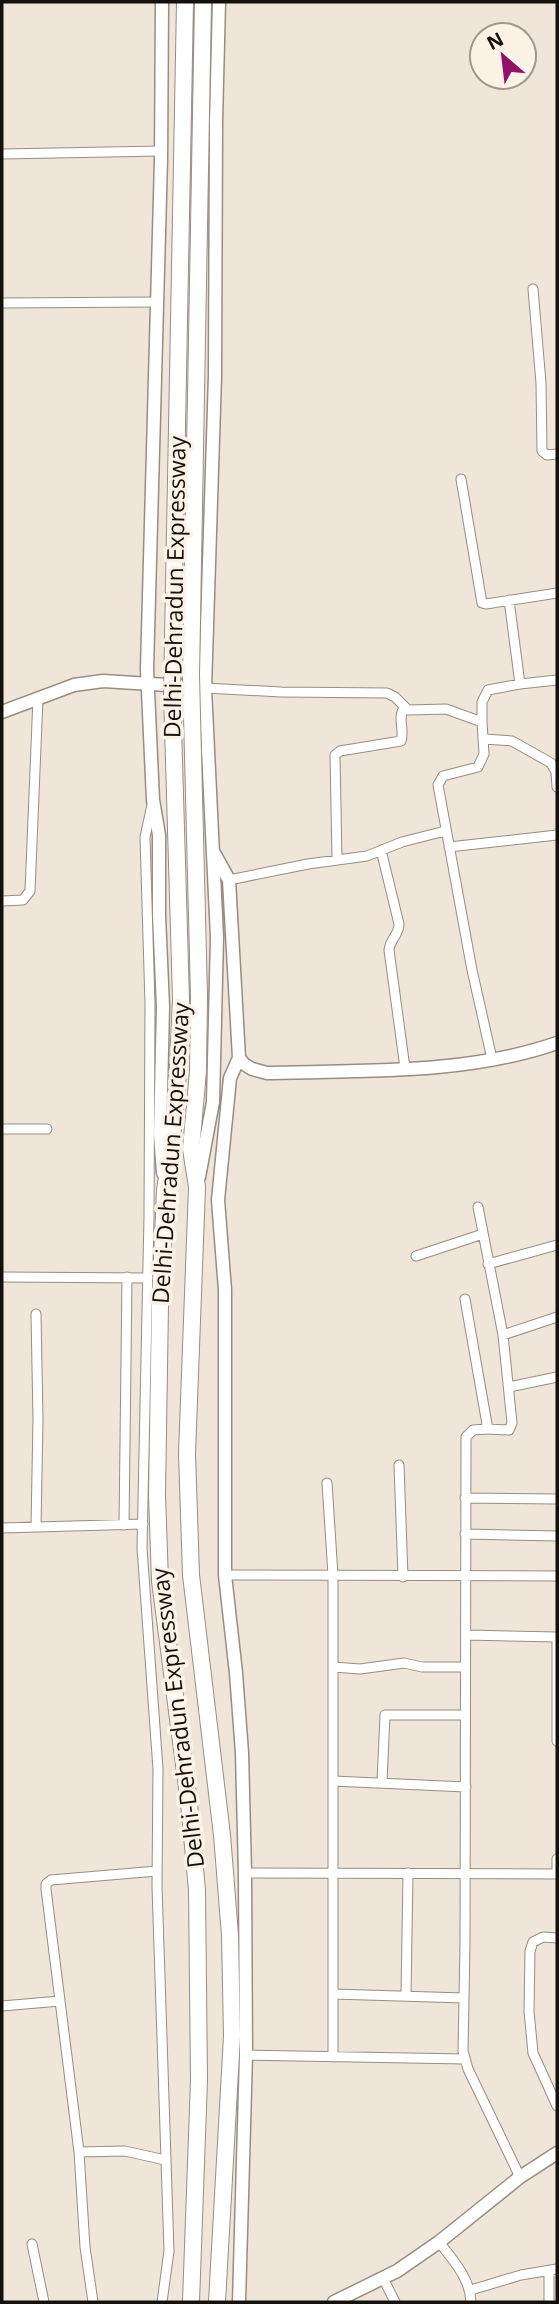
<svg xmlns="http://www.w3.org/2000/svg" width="559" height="2304" font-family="'Open Sans',sans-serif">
	<rect width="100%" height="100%" fill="#efe5d9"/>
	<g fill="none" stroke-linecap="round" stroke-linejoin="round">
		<g stroke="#978d82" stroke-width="11">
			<path id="street" d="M2,154L161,151
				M533,289L541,383L542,451L547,455L557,454
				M2,303L156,302
				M461,479L482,603L486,604L557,593
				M509,600L520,684
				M205,688L281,692L387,693L395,697L408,710L446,709L482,722V702L488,690L520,684L557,680
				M482,722L484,754L478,767L443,776L438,785L472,970L492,1059
				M484,739L512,741L551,763L556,772L557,787
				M152,805L145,837L150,1004L149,1217L142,1548L158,1769L157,1886L169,2251L162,2302
				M449,847L557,835
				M381,850L399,924C399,935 390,939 389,950L405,1068
				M337,859L335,755L340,751L401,741C405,730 397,718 404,708
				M229,880L308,864L367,856L402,842L445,831
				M2,901L23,900L30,891L38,698
				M2,1129H47
				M478,1207L503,1335L512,1423L509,1430L486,1429
				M416,1256L483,1234
				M488,1264L557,1245
				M2,1277L148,1278
				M465,1299L487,1424L486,1429L473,1430L466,1437L465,1945L463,2051L468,2069L520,2177
				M36,1314L38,1419L36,1527
				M503,1335L557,1317
				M509,1387L557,1377
				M399,1465L403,1577
				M327,1483L333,1575V2057
				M465,1498L557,1499
				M124,1525L127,1277
				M2,1528L143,1524
				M465,1534L557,1536
				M225,1575L557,1576
				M466,1635L557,1637
				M557,1637V1741
				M333,1667L360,1669L404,1663L422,1667H465
				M333,1781L466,1787
				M382,1782L385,1715H465
				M157,1871L51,1880L46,1884V1889L79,2152L125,2151L165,2160
				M245,1873L557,1874
				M557,1874V1859
				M557,1938L543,1937L533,1942L530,1951L529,2011L533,2053L557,2106
				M333,1994L464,1998
				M406,1996L408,1873
				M2,2006L60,2001
				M246,2055L465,2059
				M79,2152L85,2247L93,2302
				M439,2242C453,2260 470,2278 471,2302
				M32,2244L44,2302
				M549,2271V2302
				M383,2278L395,2302
				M471,2290L521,2275L557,2269"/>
		</g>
		<g stroke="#978d82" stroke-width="15">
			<path id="secondary" d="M162,2L161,160L147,669L153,800L159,835V915L163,1007L160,1134L163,1173
				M2,712L74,685L103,681L199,687
				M214,853L229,880L239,1058L244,1064L252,1069L267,1073C363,1070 465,1075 557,1043
				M239,1058L230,1078L218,1200L225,1290V1575L236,1673L242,1753L245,1873L246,2055L239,2302
				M199,1177L213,1102L217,937L205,688L215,376L216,121L219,2
				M334,2302L397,2271L439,2242L520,2177L557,2153"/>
		</g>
		<g stroke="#978d82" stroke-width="18">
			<path id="highway" d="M199,996L198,1071L191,1149L197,1187L187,1454L191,1575L222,1835L230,1935L232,2036L217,2302
				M181,999L177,1087L170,1158L165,1190L160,1304L157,1495L160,1581L189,1803L197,1890L199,2080L191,2302"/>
		</g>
		<use href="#street" stroke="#fff" stroke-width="9"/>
		<use href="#secondary" stroke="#fff" stroke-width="12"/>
		<use href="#highway" stroke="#fff" stroke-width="16"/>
		<g stroke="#978d82" stroke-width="18" stroke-linecap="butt">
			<path id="highway-bridge" d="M199,996L191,675L203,2
				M181,999L172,693L185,2"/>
		</g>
		<use href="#highway-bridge" stroke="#fff" stroke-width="16"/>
	</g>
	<g text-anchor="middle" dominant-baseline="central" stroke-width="7" stroke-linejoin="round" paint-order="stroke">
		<g font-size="23" fill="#14110d" stroke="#fdf2e6">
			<text transform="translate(174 587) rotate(-89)">Delhi-Dehradun Expressway</text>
			<text transform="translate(170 1153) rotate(-86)">Delhi-Dehradun Expressway</text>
			<text transform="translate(177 1718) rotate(-97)">Delhi-Dehradun Expressway</text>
		</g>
	</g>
	<rect width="559" height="2304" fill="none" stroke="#14110d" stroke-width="7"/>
	<g transform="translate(503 56) rotate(332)"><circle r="33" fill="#fdf2e6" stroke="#a0988f" stroke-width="2"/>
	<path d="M0-5L12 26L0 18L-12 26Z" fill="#951169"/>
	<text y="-10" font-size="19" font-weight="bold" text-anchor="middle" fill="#14110d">N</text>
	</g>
</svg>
